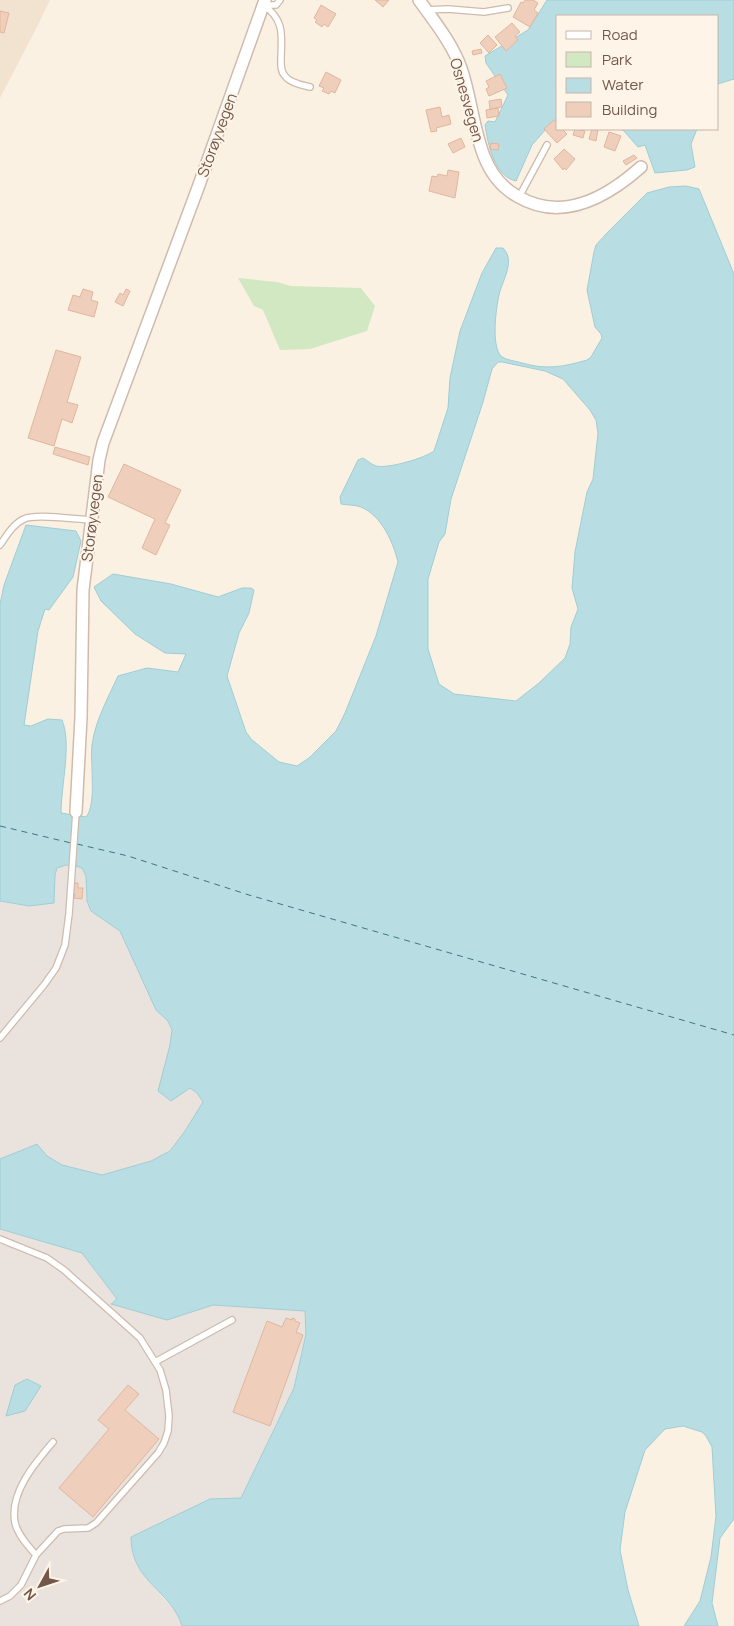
<svg xmlns="http://www.w3.org/2000/svg" width="734" height="1626" font-family="Manrope,sans-serif">
	<rect width="100%" height="100%" fill="#fbf1e2"/>
	<path fill="#f2e3d1" d="M0,0H50L37,27L0,98Z"/>
	<path fill="#eae3dd" d="M61,866H76L82,868L86,876L87,901L91,911L120,931L156,1010L168,1021L172,1031L170,1045L190,1088L197,1093L203,1102L185,1131L170,1151L151,1161L102,1175L62,1165L47,1156L37,1144L0,1159V901L29,906L54,903L55,875L57,868Z
		M0,1229L82,1253L117,1299L112,1304L167,1320L213,1305L305,1311L306,1334L294,1388L241,1498L210,1499L150,1583L175,1611L182,1626H0Z"/>
	<path fill="#d2e8c2" d="M238,278L277,282L291,286L361,288L375,306L367,331L310,349L280,350L263,310L254,306Z"/>
	<path fill="#b8dee4" stroke="#9fcdd5" fill-rule="evenodd" d="M547,0H734V79L718,84V16H558V120H554L532,145L516,181C494,176 488,144 485,125L488,121L495,122L508,95L486,63L485,56L528,30Z
		M613,129H697L691,144L695,167L687,170L655,173L645,145L638,147L623,130Z
		M686,186L699,189L734,274V1519L720,1538L712,1603L718,1626H684L700,1601L711,1557L716,1516L712,1447L706,1436L702,1432L683,1426L665,1429L645,1450L625,1512L620,1550L628,1590L639,1626H182C171,1590 131,1582 131,1537L210,1499L241,1498L294,1388L306,1334L305,1311L213,1305L167,1320L111,1304L117,1299L82,1253L0,1229V1159L37,1144L47,1156L62,1165L102,1175L151,1161L170,1151L185,1131L203,1102L197,1093L190,1088L171,1101L158,1091L170,1045L172,1030L168,1021L156,1010L120,931L91,911L87,901L86,876L82,868L76,866L66,865L57,868L55,875L54,903L29,906L0,901V604L4,585L26,525L76,531L81,541L73,577L49,610L45,609L38,631L24,725L31,726L48,719L62,720C72,744 61,785 61,813L86,817C97,804 90,764 92,745C95,721 108,698 118,676L147,668L178,672L186,654L165,653L135,634L101,601L94,587L113,574L171,584L218,597L242,588H251L254,590L249,613L239,633L227,676L246,732L251,739L279,762L297,766L309,758L336,731L345,713L376,636L398,562C393,542 382,516 361,507C356,505 347,505 341,504L340,497L358,460L363,458C367,460 372,465 376,466C388,469 425,458 434,451L448,408L450,378L460,331L482,273L496,248H503C516,261 502,281 499,295C496,308 491,346 501,356C505,360 516,361 522,363C546,370 563,367 587,360L591,357L602,338L601,334L595,327L587,290L594,252L596,245L607,233L647,193L669,187ZM498,362H502L545,371L563,379L590,410L596,420L598,433L593,479L587,492L575,552L572,588L578,609L571,627L570,644L565,658L539,683L516,701L454,694L439,684L428,649V579L439,542L445,534L451,499L483,402L492,369Z
		M27,1379L41,1386L25,1411L6,1416L15,1385Z"/>
	<g fill="none" stroke-linecap="round" stroke-linejoin="round">
		<path stroke="#42747e" stroke-width="1" stroke-dasharray="6 5" stroke-linecap="butt" d="M0,826L71,843
			M77,844L128,856L249,895L734,1035"/>
	</g>
	<path fill="#efcfbb" stroke="#e1b69c" d="M375,0H389L383,7Z
		M525,0H533L538,3L534,10L538,13L530,27L513,17L521,2L523,3Z
		M321,5L336,14L328,27L324,24L322,27L315,22L317,20L314,18Z
		M0,11L9,13L4,33L0,32Z
		M512,23L520,32L515,36L518,40L506,51L495,37Z
		M488,35L497,45L489,53L480,43Z
		M481,49L482,53L473,55L472,51Z
		M326,72L341,80L335,93L331,91L329,94L322,91L324,88L319,86Z
		M500,74L507,88L489,96L486,89L489,87L486,81Z
		M501,99L502,107L490,109L489,101Z
		M440,107L442,117L449,115L451,124L436,128L437,131L431,132L426,110Z
		M498,108L499,116L487,118L486,110Z
		M554,120L558,124V129H562L567,134L557,143L544,129Z
		M575,129L585,131L583,138L573,135Z
		M592,129L598,130L596,141L589,139Z
		M609,132L621,136L615,151L604,147Z
		M461,138L465,147L453,153L448,144Z
		M491,143L499,144L498,150L490,149Z
		M564,149L575,159L566,170L564,168L563,170L554,159Z
		M634,155L637,158L626,165L623,161Z
		M448,170L459,172L455,198L429,191L432,176L437,177L438,174L447,176Z
		M83,289L93,292L91,300L98,302L94,317L68,310L73,295L80,297Z
		M126,289L130,291L123,306L115,302L120,293L123,295Z
		M56,350L81,357L67,402L78,405L72,423L62,419L54,446L28,438Z
		M55,447L90,457L88,465L53,454Z
		M124,464L181,490L165,523L170,525L156,555L142,548L155,519L108,497Z
		M73,883H78V888H83L82,899L74,898L75,894H73Z
		M286,1318L292,1320V1318L295,1319V1321L300,1323L296,1332L303,1335L270,1426L233,1412L267,1321L282,1327Z
		M128,1385L139,1394L125,1410L159,1439L93,1517L59,1488L109,1429L98,1420Z"/>
	<g fill="none" stroke-linecap="round" stroke-linejoin="round">
		<g stroke="#cebbad" stroke-width="8">
			<path id="service" d="M263,5C284,19 282,34 281,57C281,63 280,71 285,76C290,83 302,85 310,87
				M263,5H276L280,0
				M426,10L448,9L484,12L508,8
				M519,197L547,145
				M0,545C7,535 13,524 24,519C36,513 77,520 92,520
				M0,1038L44,985L56,968L65,945L69,914L76,812
				M0,1239L47,1258L64,1270L140,1338L160,1370L166,1390L169,1416L168,1431L164,1443L158,1453L96,1523L88,1528L64,1529L58,1531L36,1555L21,1585L10,1596L0,1601
				M155,1362L232,1320
				M36,1555C28,1546 18,1535 15,1523C9,1493 35,1463 53,1442"/>
		</g>
		<g stroke="#cebbad" stroke-width="14">
			<path id="minor" d="M419,0C434,21 452,43 461,68C471,97 473,128 484,156C491,174 501,187 517,196C562,223 606,198 641,167
				M76,812L81,717L83,590L99,460L103,443L199,185L265,0"/>
		</g>
		<use href="#service" stroke="#fff" stroke-width="5.5"/>
		<use href="#minor" stroke="#fff" stroke-width="11"/>
	</g>
	<g text-anchor="middle" dominant-baseline="central" stroke-width="4" stroke-linejoin="round" paint-order="stroke">
		<g font-size="15" fill="#72574a" stroke="#fef5e8">
			<text transform="translate(467 100) rotate(74)">Osnesvegen</text>
			<text transform="translate(217 135) rotate(-70)">Storøyvegen</text>
			<text transform="translate(92 518) rotate(-83)">Storøyvegen</text>
		</g>
	</g>
	<rect x="556" y="15" width="162" height="115" fill="#fef5e8" stroke="#c6b6a9"/>
	<rect x="566" y="31" width="25" height="8" fill="#ffffff" stroke="#c6b6a9"/>
	<text x="602" y="40" font-size="15" fill="#72574a">Road</text>
	<rect x="566" y="52" width="25" height="15" fill="#d2e8c2" stroke="#c6b6a9"/>
	<text x="602" y="65" font-size="15" fill="#72574a">Park</text>
	<rect x="566" y="78" width="25" height="15" fill="#b8dee4" stroke="#c6b6a9"/>
	<text x="602" y="90" font-size="15" fill="#72574a">Water</text>
	<rect x="566" y="102" width="25" height="15" fill="#efcfbb" stroke="#c6b6a9"/>
	<text x="602" y="115" font-size="15" fill="#72574a">Building</text>
	<g transform="translate(40 1586) rotate(230)" stroke="#fef5e8" stroke-width="4" paint-order="stroke">
	<path d="M0-4L9 19L0 12L-9 19Z" fill="#72574a"/>
	<text y="-8" font-size="14" font-weight="bold" text-anchor="middle" fill="#72574a">N</text>
	</g>
</svg>
